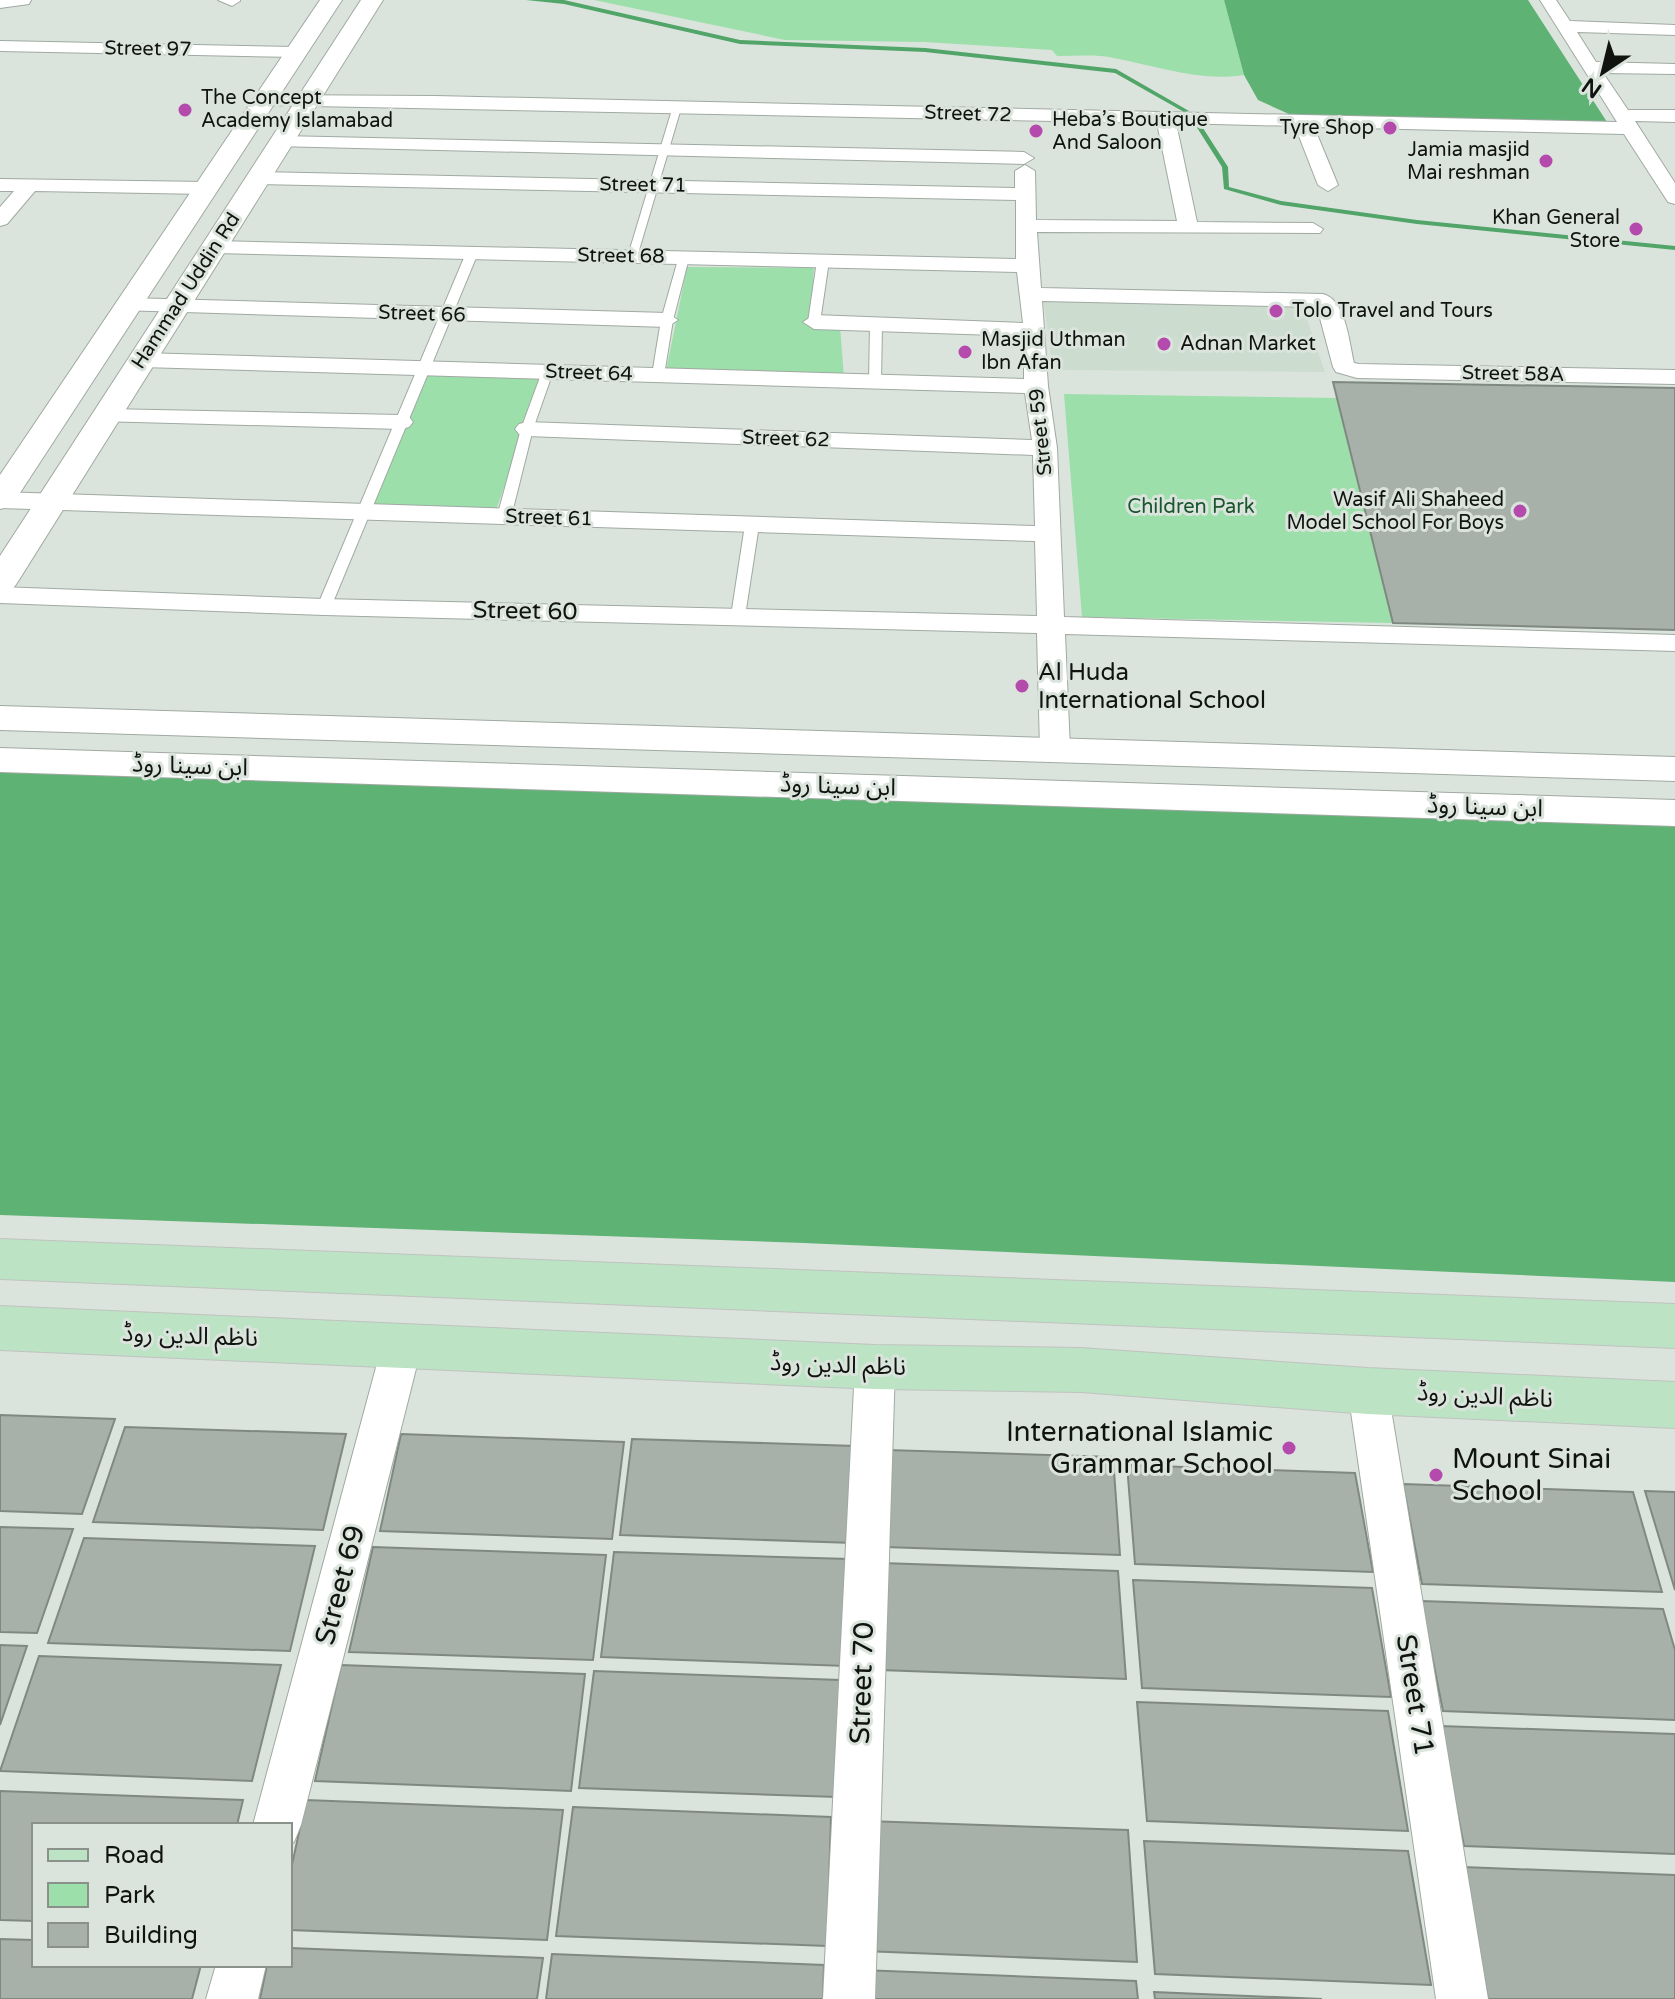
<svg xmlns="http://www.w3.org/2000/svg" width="1675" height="1999" font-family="'Varela Round','Noto Sans Arabic',sans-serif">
	<rect width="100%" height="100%" fill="#dbe4dc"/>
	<path fill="#ccdccf" d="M1043,298L1300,299L1325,372L1053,370Z"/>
	<path fill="#9cdfaa" d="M594,0H1224L1244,75C1200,82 1156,66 1114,58C1096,54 1076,56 1057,56L1052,50L925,42L785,40Z
		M687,267L814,268L810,324L840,327L844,377L666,371Z
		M428,375L542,378L495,513L369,509Z
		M1064,394L1337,398L1393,623L1082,617Z"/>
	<path fill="#5eb274" d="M1224,0H1528L1607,122L1291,115L1258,100L1244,75Z
		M0,771L1675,823V1282L804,1243L0,1215Z"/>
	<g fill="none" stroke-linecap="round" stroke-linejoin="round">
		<path fill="#51a568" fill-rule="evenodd" d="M526,0H564L740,40L925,48L1116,69L1189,111L1184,112L1115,73L925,52L740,44L564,4Z
			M1197,125H1201L1228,167L1229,187L1281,201L1417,220L1675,246V250L1417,224L1281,205L1224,189L1222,167L1196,126Z"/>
	</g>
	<path fill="#a7b1a9" stroke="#808981" stroke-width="2" d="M1333,382L1675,388V630L1393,623Z
		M0,1415L115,1419L82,1514L0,1511Z
		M125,1427L346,1434L323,1530L93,1522Z
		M401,1434L624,1442L612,1539L380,1531Z
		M632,1439L856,1446L853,1543L620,1535Z
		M887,1450L1113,1457L1120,1555L885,1547Z
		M1127,1465L1355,1473L1373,1572L1135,1564Z
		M1403,1484L1633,1492L1662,1592L1422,1584Z
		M1645,1491L1675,1492V1590Z
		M0,1527L73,1529L37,1633L0,1632Z
		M84,1538L315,1546L290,1651L48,1643Z
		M373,1547L606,1555L593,1660L349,1652Z
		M614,1552L849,1559L846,1666L601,1657Z
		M881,1563L1118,1571L1126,1679L880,1670Z
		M1133,1580L1372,1588L1391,1697L1142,1688Z
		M1421,1601L1663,1609L1675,1650V1720L1443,1711Z
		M0,1645L27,1646L0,1725Z
		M39,1656L281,1665L252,1781L0,1771Z
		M341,1665L585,1674L571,1791L315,1781Z
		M594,1671L840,1680L836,1797L579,1788Z
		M1137,1702L1388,1711L1408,1831L1147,1821Z
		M1440,1726L1675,1734V1854L1464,1846Z
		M0,1791L243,1800L237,1825H34V1921L0,1920Z
		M306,1800L563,1810L547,1940L290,1930V1874Z
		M573,1807L831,1817L827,1946L556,1936Z
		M867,1821L1128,1830L1137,1962L864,1951Z
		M1144,1841L1408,1851L1431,1985L1155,1974Z
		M1463,1867L1675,1875V1999H1488Z
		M0,1939L34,1940V1965H201L192,1999H0Z
		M290,1948L543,1958L537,1999H260L267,1965H290Z
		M552,1954L824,1965L823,1999H546Z
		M862,1970L1136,1981L1138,1999H861Z
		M1154,1992L1322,1999H1155Z"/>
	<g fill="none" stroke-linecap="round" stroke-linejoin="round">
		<g stroke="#a0a9a2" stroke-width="2">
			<path id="service" d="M674,103L682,105L637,257L627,259Z
				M472,250L478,253L331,607L329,610H319L317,607L466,253Z
				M679,256L689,258L673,320L664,375L658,379L652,375L661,320Z
				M823,258L829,261L820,322L814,326L808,322L817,261Z
				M876,320L882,324L881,382L875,386L869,382L870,324Z
				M543,369L553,372L533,429L511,517L504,521L499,520L497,517L521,429Z
				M752,521L759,525L745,616L738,620L731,616L745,525Z"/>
		</g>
		<g stroke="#a0a9a2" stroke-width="2">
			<path id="minor" d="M0,0H31L29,4L0,8Z
				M218,0H240V1L232,6Z
				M1540,0H1556L1570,21L1675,25V35L1577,32L1596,62L1675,64V74L1603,73L1628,110H1675V122L1635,121L1675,183V204L1668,202L1624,134L1314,127L1338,185L1328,191L1318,185L1295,126L1176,123L1197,222L1313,223L1323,229L1320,233L1037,232L1041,288L1323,294C1346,300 1349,342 1354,363L1359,364L1675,370V384L1357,378L1336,372L1333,367L1317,307L1042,301L1048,386L1057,448L1064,617L1675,635V651L1065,634L1070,749L1065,756L1055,758L1045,756L1040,749L1037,633L324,615L0,603V587L324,599L1037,616L1035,541L0,508V492L1035,526L1033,455L527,436L519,434L515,429L519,424L527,422L1032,440L1025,393L142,367L134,365L131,360L134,355L142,353L1024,379V336L814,329L803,322L814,315L1023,323L1017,272L215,253L205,247L215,241L1016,259V200L258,184L248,178L258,172L1015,188V171L1025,165L1035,171L1036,220L1177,221L1157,123L264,105L255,100L264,95L435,96L1617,122Z
				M0,41L296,47L305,52L296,57L0,51Z
				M281,136L1024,152L1034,158L1024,164L274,146L271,142Z
				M0,179L206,182L216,188L206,194L35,191L7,224L0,226V207L14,191H0Z
				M128,298L667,313L678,320L667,327L120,310L117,305L120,300Z
				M106,409L401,415L409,417L413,422L409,427L401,429L98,421L94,416L98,411Z
				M402,1328L416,1333L422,1345L301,1825L294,1842L290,1844V1825H253L382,1345L388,1333Z
				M875,1350L889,1355L895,1367L875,1999H823L855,1367L861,1355Z
				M1368,1373L1382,1379L1388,1391L1488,1999H1436L1348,1391L1354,1379Z
				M216,1965H266L258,1999H206Z"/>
		</g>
		<g stroke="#a0a9a2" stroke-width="2">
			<path id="tertiary" d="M320,0H342L16,499L12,506L0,509V475Z
				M361,0H383L17,583L12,590L0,593V556Z"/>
		</g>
		<g stroke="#a0a9a2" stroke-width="2">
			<path id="secondary" d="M0,706L1675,757V781L0,730Z
				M0,748L1675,800V826L0,772Z"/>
		</g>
		<g stroke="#c1c2c1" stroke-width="2">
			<path id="primary" d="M0,1239L1675,1304V1348L0,1279Z
				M0,1306L875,1345L1081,1348L1368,1368L1675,1382V1428L1368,1414L1081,1392L875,1389L0,1350Z"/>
		</g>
		<use href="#service" fill="#fff" fill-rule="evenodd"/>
		<use href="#minor" fill="#fff" fill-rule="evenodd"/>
		<use href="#tertiary" fill="#fff" fill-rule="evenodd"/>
		<use href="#secondary" fill="#fff" fill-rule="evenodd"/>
		<use href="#primary" fill="#bbe3c4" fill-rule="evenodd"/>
	</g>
	<g fill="#b44aac" stroke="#dbe4dc" stroke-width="3">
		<circle cx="185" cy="110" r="8"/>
		<circle cx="1390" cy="128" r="8"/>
		<circle cx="1036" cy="131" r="8"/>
		<circle cx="1546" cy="161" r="8"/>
		<circle cx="1636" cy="229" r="8"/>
		<circle cx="1276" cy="311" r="8"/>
		<circle cx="1164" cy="344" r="8"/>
		<circle cx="965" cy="352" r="8"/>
		<circle cx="1520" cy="511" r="8"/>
		<circle cx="1022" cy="686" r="8"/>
		<circle cx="1289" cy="1448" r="8"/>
		<circle cx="1436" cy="1475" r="8"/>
	</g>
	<g text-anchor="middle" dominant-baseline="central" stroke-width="6" stroke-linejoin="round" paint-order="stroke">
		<g font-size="20" fill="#101310" stroke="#dbe4dc">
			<text transform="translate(148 49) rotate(1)">Street 97</text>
			<text transform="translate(968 114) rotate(2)">Street 72</text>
			<text transform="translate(643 185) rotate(1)">Street 71</text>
			<text transform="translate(621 256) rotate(1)">Street 68</text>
			<text transform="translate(186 291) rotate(-57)">Hammad Uddin Rd</text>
			<text transform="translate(422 314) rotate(2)">Street 66</text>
			<text transform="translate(589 373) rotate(2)">Street 64</text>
			<text transform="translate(1513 374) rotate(1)">Street 58A</text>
			<text transform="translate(1041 432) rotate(-96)">Street 59</text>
			<text transform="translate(786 439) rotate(2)">Street 62</text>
			<text transform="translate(549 518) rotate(2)">Street 61</text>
		</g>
		<g font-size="20" fill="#101310" stroke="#dbe4dc" text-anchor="start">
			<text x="201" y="98">The Concept<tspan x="201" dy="23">Academy Islamabad</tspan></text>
			<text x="1052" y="120">Heba’s Boutique<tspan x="1052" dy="23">And Saloon</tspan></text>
			<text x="1374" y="128" text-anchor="end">Tyre Shop</text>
			<text x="1530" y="150" text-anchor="end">Jamia masjid<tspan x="1530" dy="23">Mai reshman</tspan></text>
			<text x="1620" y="218" text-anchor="end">Khan General<tspan x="1620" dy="23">Store</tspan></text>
			<text x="1292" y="311">Tolo Travel and Tours</text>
			<text x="981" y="340">Masjid Uthman<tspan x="981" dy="23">Ibn Afan</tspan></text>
			<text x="1180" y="344">Adnan Market</text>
			<text x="1504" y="500" text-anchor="end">Wasif Ali Shaheed<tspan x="1504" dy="23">Model School For Boys</tspan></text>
		</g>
		<g font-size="20" fill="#19562d" stroke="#dbe4dc">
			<text x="1191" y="507">Children Park</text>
		</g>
		<g font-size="24" fill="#101310" stroke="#dbe4dc">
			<text transform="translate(525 611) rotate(1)">Street 60</text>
			<text transform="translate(190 766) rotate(2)">ابن سینا روڈ</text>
			<text transform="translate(838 786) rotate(2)">ابن سینا روڈ</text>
			<text transform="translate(1485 807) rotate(2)">ابن سینا روڈ</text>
			<text transform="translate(190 1336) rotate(2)">ناظم الدین روڈ</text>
			<text transform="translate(838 1365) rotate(2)">ناظم الدین روڈ</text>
			<text transform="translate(1485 1396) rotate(3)">ناظم الدین روڈ</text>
		</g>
		<g font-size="24" fill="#101310" stroke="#dbe4dc" text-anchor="start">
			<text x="1038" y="672">Al Huda<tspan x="1038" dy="28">International School</tspan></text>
		</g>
		<g font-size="28" fill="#101310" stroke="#dbe4dc" text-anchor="end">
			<text x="1273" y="1432">International Islamic<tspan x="1273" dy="32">Grammar School</tspan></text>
			<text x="1452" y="1459" text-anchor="start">Mount Sinai<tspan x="1452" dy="32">School</tspan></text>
		</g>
		<g font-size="28" fill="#101310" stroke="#dbe4dc">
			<text transform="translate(340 1585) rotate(-75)">Street 69</text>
			<text transform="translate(862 1683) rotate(-88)">Street 70</text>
			<text transform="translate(1415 1695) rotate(81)">Street 71</text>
		</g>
	</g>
	<rect x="32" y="1823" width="260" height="144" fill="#dbe4dc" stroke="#8a908a" stroke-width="2"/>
	<rect x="48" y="1849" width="40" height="12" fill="#bbe3c4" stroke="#8a908a" stroke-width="2"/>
	<text x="104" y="1863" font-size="24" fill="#101310">Road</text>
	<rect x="48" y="1883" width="40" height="24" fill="#9cdfaa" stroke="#8a908a" stroke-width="2"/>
	<text x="104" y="1903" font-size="24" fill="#101310">Park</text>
	<rect x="48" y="1923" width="40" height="24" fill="#a7b1a9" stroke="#8a908a" stroke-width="2"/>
	<text x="104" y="1943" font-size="24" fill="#101310">Building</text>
	<g transform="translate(1603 72) rotate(215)" stroke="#dbe4dc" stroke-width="6" paint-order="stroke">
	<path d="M0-6L14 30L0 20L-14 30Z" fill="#101310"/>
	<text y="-12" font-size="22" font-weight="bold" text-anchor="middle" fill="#101310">N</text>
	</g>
</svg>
